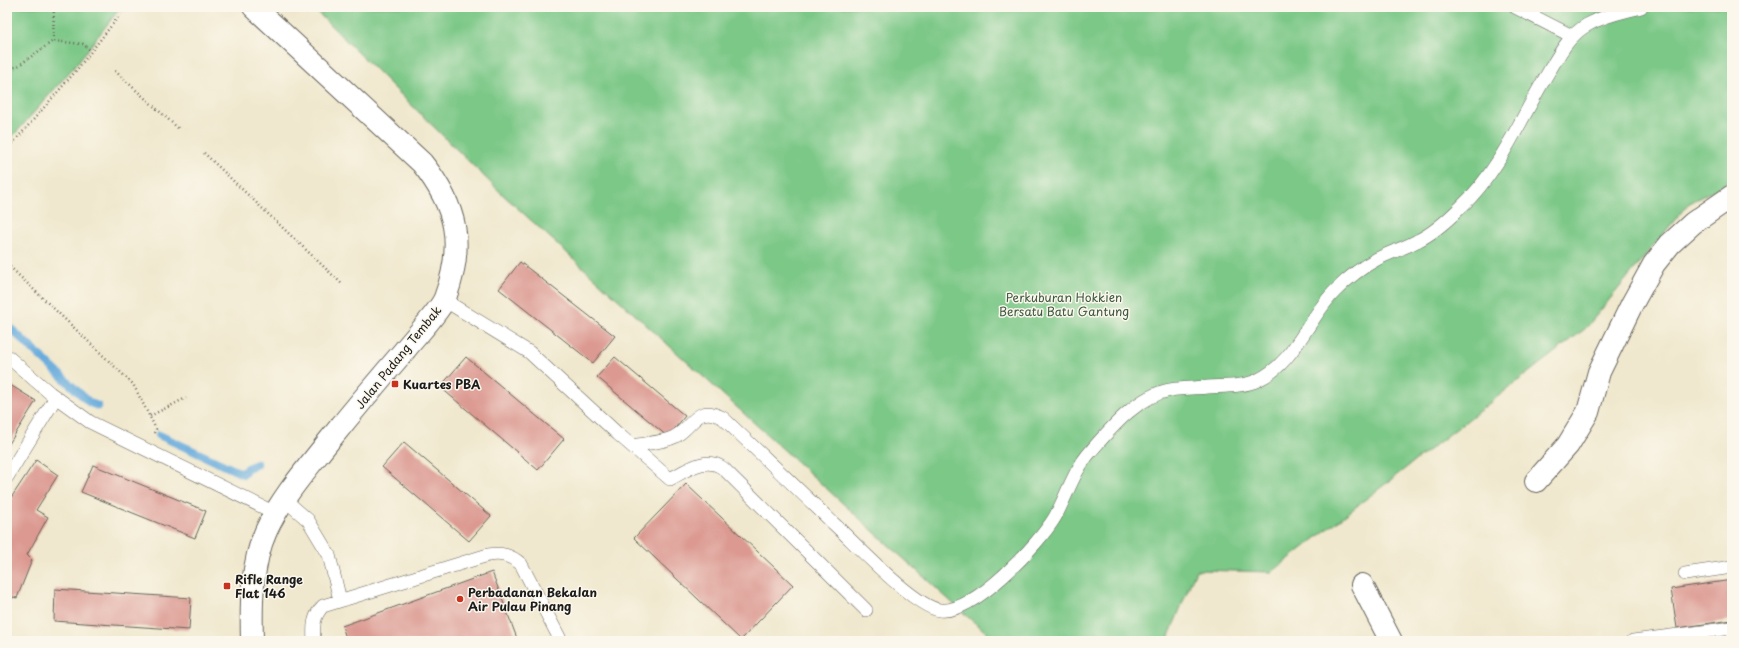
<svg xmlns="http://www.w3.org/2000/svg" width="1739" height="648" font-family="'Playpen Sans',sans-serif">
	<rect width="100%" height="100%" fill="#fbf7ec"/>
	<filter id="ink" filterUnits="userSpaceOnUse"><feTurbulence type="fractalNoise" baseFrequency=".025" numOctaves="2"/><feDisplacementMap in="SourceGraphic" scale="8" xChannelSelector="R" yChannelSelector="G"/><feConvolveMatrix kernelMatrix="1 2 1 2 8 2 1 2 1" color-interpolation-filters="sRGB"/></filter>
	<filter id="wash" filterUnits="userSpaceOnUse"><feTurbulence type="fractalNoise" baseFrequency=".012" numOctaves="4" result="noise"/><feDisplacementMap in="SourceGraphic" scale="16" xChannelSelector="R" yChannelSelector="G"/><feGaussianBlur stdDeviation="0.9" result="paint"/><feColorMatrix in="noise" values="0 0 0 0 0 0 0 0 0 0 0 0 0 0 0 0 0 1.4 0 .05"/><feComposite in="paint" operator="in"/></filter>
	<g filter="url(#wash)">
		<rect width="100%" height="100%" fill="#f0e8ce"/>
		<path fill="#7cc887" stroke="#4c7252" d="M7,7H121L74,67L7,143Z
			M312,7H1732V180L1688,204L1586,328L1272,572L1196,570L1167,641H997L969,618L501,193Z"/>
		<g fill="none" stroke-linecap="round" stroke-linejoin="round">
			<path stroke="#67acdc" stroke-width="8" d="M7,325L90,403L98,406
				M159,435L243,474L247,468L257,464"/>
		</g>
		<g id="blocks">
			<path fill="#db9991" d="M520,262L615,336L593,363L499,289Z
				M466,357L564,439L538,470L440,387Z
				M615,357L685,416L668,437L597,377Z
				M7,383L36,401L7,447Z
				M404,442L491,516L469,541L382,467Z
				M36,460L58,475L36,510L48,517L27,555L32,560L17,598L13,597L7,604V504Z
				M93,465L206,511L195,538L81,492Z
				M686,484L793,585L741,640L634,538Z
				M492,572L518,641H347L342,626Z
				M1732,580V620L1677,628L1671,589Z
				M55,589L191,598L189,630L54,621Z"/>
		</g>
	</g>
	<g filter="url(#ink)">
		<use href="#blocks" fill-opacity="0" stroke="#66635a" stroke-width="1"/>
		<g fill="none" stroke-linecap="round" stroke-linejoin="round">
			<g stroke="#66635a" stroke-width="14">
				<path id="service" d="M1515,7L1572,36
					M444,300L529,352L618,434L670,479C687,470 706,455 724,469L866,610
					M7,356L50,393L90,422L275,513
					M632,446C645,443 662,443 674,437C694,427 696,403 723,418C760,453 797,488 833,523C855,543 914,607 940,610C973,615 1039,544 1055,517C1067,495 1074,470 1091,451C1112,427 1138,396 1170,390C1183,388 1196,388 1208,387C1224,386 1244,387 1258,380C1296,362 1308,317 1336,290C1348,278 1362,267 1377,259C1390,252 1405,248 1417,241C1432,234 1451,217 1462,206C1499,172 1522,116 1548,73C1559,55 1568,36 1587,25C1604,15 1623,12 1641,7
					M7,477L56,397
					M284,499L308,520L329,555L340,600
					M1685,574L1732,567
					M314,641C313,627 313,616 323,606L488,555C502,553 510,555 521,564L561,641
					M1633,641L1732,628"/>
			</g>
			<g stroke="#66635a" stroke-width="24">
				<path id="minor" d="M1536,481L1568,445L1588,412L1599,372L1632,304L1654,264L1670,244L1693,223L1732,196
					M1362,585L1391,641"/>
			</g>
			<g stroke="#66635a" stroke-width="24">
				<path id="tertiary" d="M252,641C251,605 251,564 266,531C281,498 306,470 328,442C353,411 378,381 404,351C413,339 440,311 445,298C465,244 457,207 422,163L254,7"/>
			</g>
			<path stroke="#66635a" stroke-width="2.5" stroke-dasharray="1 3" stroke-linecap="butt" d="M7,14L12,7
				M53,41L54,7
				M7,70L18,66L53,41L83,44L91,51
				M115,71L180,130
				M7,150L75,72L126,7
				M204,153L342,284
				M7,264L133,384L156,429L154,433
				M150,416L186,398"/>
			<use href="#service" stroke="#fff" stroke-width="13"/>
			<use href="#minor" stroke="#fff" stroke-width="22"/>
			<use href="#tertiary" stroke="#fff" stroke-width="22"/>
		</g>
	</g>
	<g fill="#c8321e" stroke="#fbf7ec" stroke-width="1.5">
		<rect x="391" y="380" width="8" height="8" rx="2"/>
		<rect x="223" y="582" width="8" height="8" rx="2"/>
		<circle cx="460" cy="599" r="4"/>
	</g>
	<g text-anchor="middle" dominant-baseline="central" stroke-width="3" stroke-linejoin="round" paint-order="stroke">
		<g font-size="12" fill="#3e5841" stroke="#fbf7ec">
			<text x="1064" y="297">Perkuburan Hokkien<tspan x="1064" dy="14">Bersatu Batu Gantung</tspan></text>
		</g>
		<g font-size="12" fill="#1c1c1c" stroke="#fbf7ec">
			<text transform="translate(398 357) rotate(-51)">Jalan Padang Tembak</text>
		</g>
		<g font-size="12" font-weight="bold" fill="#1c1c1c" stroke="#fbf7ec" text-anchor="start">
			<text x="403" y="384">Kuartes PBA</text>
			<text x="235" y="579">Rifle Range<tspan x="235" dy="14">Flat 146</tspan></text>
			<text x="468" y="592">Perbadanan Bekalan<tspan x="468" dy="14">Air Pulau Pinang</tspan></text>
		</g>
	</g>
	<rect width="1739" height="648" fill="none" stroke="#fbf7ec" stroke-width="24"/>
</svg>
